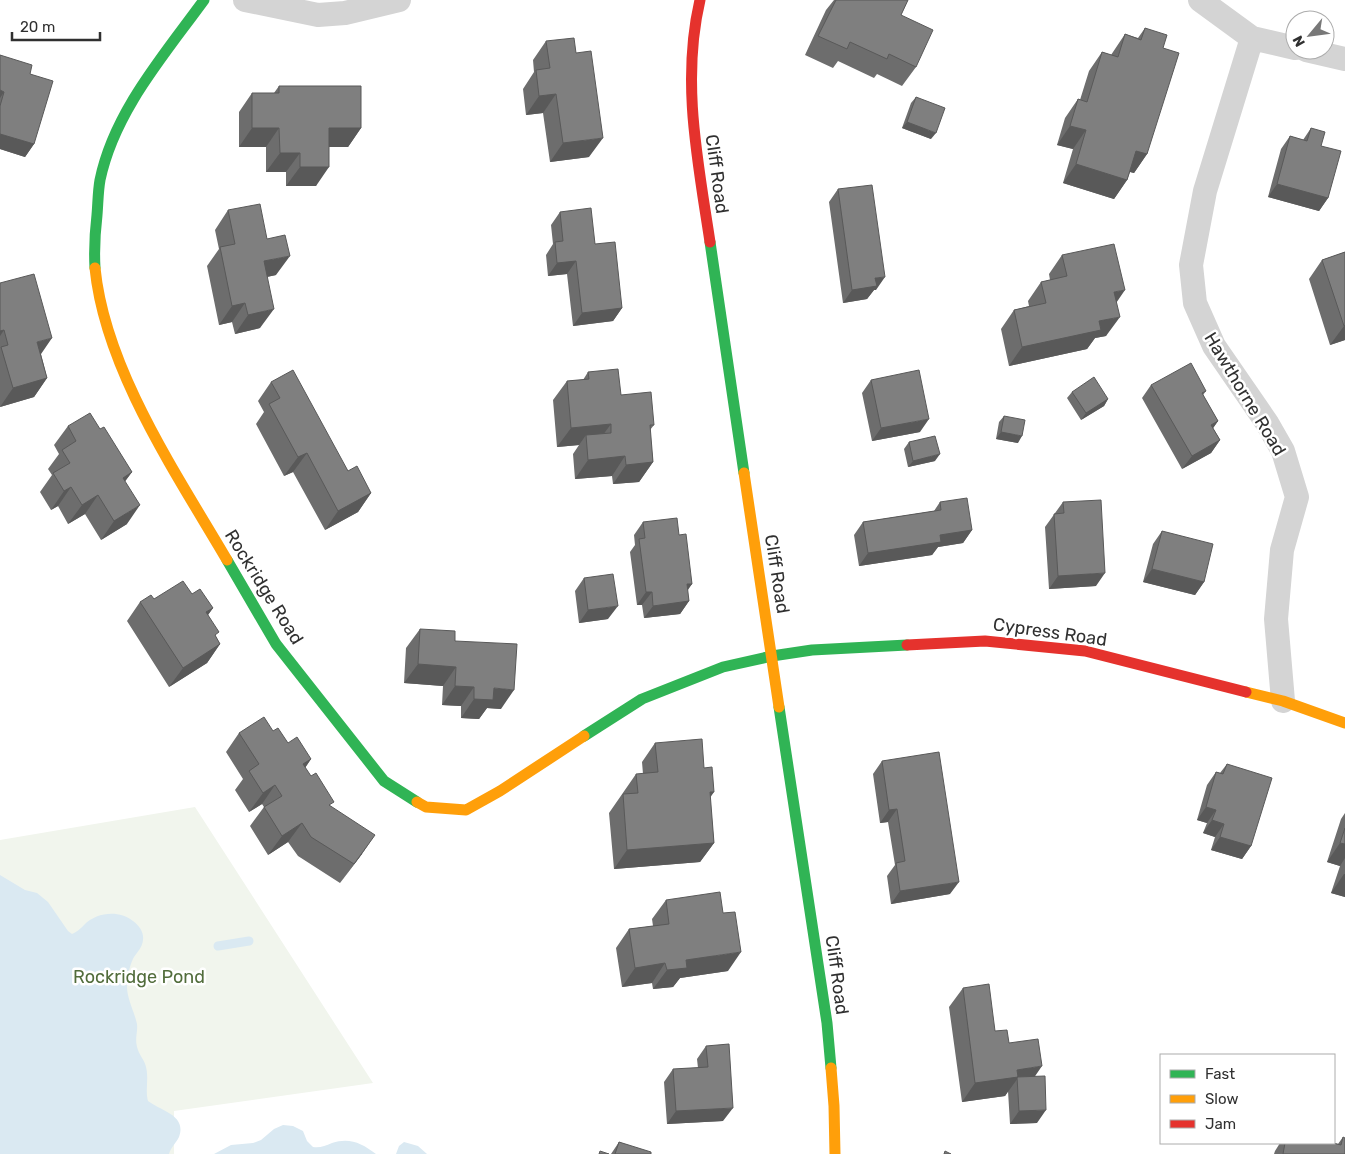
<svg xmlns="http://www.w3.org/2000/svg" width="1345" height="1154" font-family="Rubik,sans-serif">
	<rect width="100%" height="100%" fill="#fff"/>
	<path fill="#f1f5ed" d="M195,807L373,1083L174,1111V1154H0V840Z"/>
	<path fill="#dae9f2" d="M0,875L25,890L37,893L48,902L68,931L72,934C78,931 80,929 84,925C97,912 119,910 133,921C140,926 144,933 143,940C142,948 138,951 134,957C130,964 128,974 127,983C126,998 134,1010 137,1024C138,1033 134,1039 138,1050C140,1056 145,1061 146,1067C149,1079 145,1090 148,1101C161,1111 187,1115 179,1137C176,1143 171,1147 169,1154H0Z
		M283,1125L293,1126L303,1131L307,1141L313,1147C320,1148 325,1146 332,1143C349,1137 362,1143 376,1154H214L231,1145L253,1143L261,1140L274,1129Z
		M404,1142L418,1146L427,1154H396L399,1146Z"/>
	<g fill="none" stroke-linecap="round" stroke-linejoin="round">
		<path stroke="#dae9f2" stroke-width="9" d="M218,946L249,941"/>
		<path stroke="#d4d4d4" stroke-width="24" d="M245,0L318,15L345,13L399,0
			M1200,0L1252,38L1205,191L1191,265L1195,303L1214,346L1267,423L1283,451L1297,497L1282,550L1276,619L1283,701
			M1252,38L1295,48
			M1306,50L1345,59"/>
		<path stroke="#30b455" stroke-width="11" d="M710,242L744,473
			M95,268C94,250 95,232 97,215C98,203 98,191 100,180C114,112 164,55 204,0
			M227,560L276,644L384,781L417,802
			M779,707L827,1023L831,1068
			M584,736L642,699L723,667L772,656L812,650L907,645"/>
		<path stroke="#ff9f0a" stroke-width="11" d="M95,268C105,369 176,473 227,560
			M744,473L779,707
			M1246,692L1283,701L1345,723
			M417,802L426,807L466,810L500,791L584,736
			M831,1068L834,1106L835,1154"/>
		<path stroke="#e5322d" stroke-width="11" d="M700,0C681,81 698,162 710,242
			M907,645L985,641L1085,651L1246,692"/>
	</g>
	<path fill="#6d6d6d" d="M834,0H908L901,15L916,67L902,86L877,74L874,78L838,61L833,68L805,55L826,10Z
		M1145,28L1163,48L1147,154L1134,173L1130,172L1127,180L1114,199L1063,183L1073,149L1057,145L1065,118L1078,99L1080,100L1089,71L1102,52L1111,55L1125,34L1138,38Z
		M546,41L589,157L550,162L543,113L526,115L523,89L534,72L533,60Z
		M0,55L30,74L34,144L25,157L0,149Z
		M279,86L361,128L348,147H329L316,186H286V172H266V147H239V112L252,93H274Z
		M916,97L931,139L902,128L911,103Z
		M1311,128L1321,146L1328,198L1319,211L1268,197L1281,149L1290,136L1303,140Z
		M838,189L876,290H874L867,299L843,303L829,202Z
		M228,210L267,239L276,275L267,277L260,328L235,334L232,322L219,325L207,266L219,249L215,230Z
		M560,212L595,244L622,308L613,321L573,326L567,274L548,276L546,255L553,244L551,225Z
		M1345,252V340L1330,345L1309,279L1322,260Z
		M1062,255L1117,302L1106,336L1095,338L1087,349L1009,366L1001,329L1014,310L1029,306L1028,301L1041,282L1050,280L1049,274Z
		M0,283L41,354L47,378L34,397L0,407Z
		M588,372L621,395L654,425L650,430L653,462L639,482L613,484L612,476L575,479L573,454L579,445L557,447L553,400L567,381L583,380Z
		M871,380L920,432L872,441L862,393Z
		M271,382L348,471L371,493L358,512L325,530L293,472L284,476L256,424L264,412L258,401Z
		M1151,385L1206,391L1203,395L1218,421L1213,428L1220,440L1211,453L1182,469L1142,398Z
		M1072,392L1108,399L1104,406L1081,420L1067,398Z
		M1004,416L1018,443L996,439L999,422Z
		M68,426L100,429L132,472L125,481L127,524L101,540L85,514L68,524L58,506L51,510L40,492L52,475L48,469L59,454L54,445Z
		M909,442L935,461L908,467L904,449Z
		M940,502L972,530L963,543L938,547L932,555L859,566L854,535L863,522L934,511Z
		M1063,502L1096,586L1049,589L1045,527Z
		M643,522L679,535L692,584L687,590L689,601L680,614L644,618L642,605H637L630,552L635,545L634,535Z
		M1162,531L1204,582L1195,595L1143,582L1153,544Z
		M584,578L608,619L579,623L575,591Z
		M192,594L213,608L208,615L216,637L220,644L207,663L169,687L127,621L140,602L154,599Z
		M420,629L455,641L501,709L487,708L479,719L461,718V706L442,705L443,686L404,683L406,648Z
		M273,731L288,743L311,759L305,768L362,854L340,883L298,856L288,842L268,855L250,826L264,807L262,804L249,812L235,790L243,779L226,752L239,733Z
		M655,743L704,768L710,798L714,843L700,862L614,869L609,813L636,774H643L642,762Z
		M882,761L950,894L891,904L887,876L895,865L888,822L880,823L873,774Z
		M1227,764L1251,846L1242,859L1211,850L1215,837L1203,833L1207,823L1197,820L1207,785L1216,772L1220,773Z
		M1345,813V897L1331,893L1340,866L1327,862L1341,819Z
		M666,900L728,971L680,978L673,987L653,989L652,983L622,987L616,948L629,929L653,926L652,919Z
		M963,988L995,1031L1009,1043L1035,1076L1037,1123L1010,1124L1008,1091L1005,1096L962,1102L949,1007Z
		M706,1046L723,1121L667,1124L664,1082L673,1069L698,1068L697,1059Z
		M1343,1137L1345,1154H1274L1275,1151L1280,1143H1333L1338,1144Z
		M619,1142L651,1154H611Z"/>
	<path fill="#595959" d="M0,90L4,92L0,98Z
		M556,94L543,113L526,115L539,96Z
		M907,122L936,133L931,139L902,128Z
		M1070,126L1086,130L1073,149L1057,145Z
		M252,128H279L266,147H239Z
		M329,128H361L348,147H316Z
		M0,134L34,144L25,157L0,149Z
		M603,138L589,157L550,162L563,143Z
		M1136,151L1147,154L1134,173L1123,170Z
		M280,153H300L286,172H266Z
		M1076,164L1127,180L1114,199L1063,183Z
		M300,167H329L316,186H286Z
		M1277,184L1328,198L1319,211L1268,197Z
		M290,256L276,275L251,280L264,261Z
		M576,261L567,274L548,276L557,263Z
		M885,277L876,290H874L867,299L843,303L852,290L875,278Z
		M1125,290L1112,309L1114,292Z
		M245,303L232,322L219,325L232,306Z
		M622,308L613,321L573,326L582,313Z
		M274,309L260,328L235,334L248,315Z
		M1120,317L1106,336L1095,338L1087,349L1009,366L1022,347L1099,321Z
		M1345,325V340L1330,345L1344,326Z
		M4,330L0,336V331Z
		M52,338L39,357L37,342Z
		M47,378L34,397L0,407L13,388Z
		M1108,399L1104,406L1081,420L1086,413Z
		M929,419L920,432L872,441L881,428Z
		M1218,421L1209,434L1211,425Z
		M611,424L597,443L586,435L579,445L557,447L571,428Z
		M1001,432L1022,436L1018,443L996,439Z
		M1220,440L1211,453L1182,469L1192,456Z
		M307,453L293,472L284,476L298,457Z
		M940,454L935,461L908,467L913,461Z
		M625,456L612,476L575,479L588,460Z
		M653,462L639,482L613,484L626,465Z
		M132,472L118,491L123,478Z
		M71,487L58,506L51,510L64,491Z
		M371,493L358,512L325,530L338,511Z
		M98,495L85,514L68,524L82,505Z
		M140,505L127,524L101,540L114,521Z
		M972,530L963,543L938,547L932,555L859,566L868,553L940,535Z
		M1152,569L1204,582L1195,595L1143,582Z
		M1105,573L1096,586L1049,589L1058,576Z
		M687,584H692L683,597Z
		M646,592H652L642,605H637Z
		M689,601L680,614L644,618L653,606Z
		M618,606L608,619L579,623L588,610Z
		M213,608L199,627L206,612Z
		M220,644L207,663L169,687L183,668Z
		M418,664L456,667L443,686L404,683Z
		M455,686L474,687L461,706L442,705Z
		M494,688L514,690L501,709L487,708L479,719L461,718L474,699Z
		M311,759L298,778L303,764Z
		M275,785L262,804L249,812L263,793Z
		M710,792H714L701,811Z
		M1206,807L1216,810L1207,823L1197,820Z
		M897,809L888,822L880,823L889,810Z
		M1212,820L1224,824L1215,837L1203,833Z
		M302,823L288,842L268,855L282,836Z
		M375,835L362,854L340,883L354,864Z
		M1220,837L1251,846L1242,859L1211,850Z
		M714,843L700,862L614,869L627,850Z
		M1340,843L1345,844V858L1340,866L1327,862Z
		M1344,874H1345V897L1331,893Z
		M959,882L950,894L891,904L900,891Z
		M741,952L728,971L680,978L673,987L653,989L667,970L686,960Z
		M665,963L652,983L622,987L635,968Z
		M1042,1066L1029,1085L1018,1078L1005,1096L962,1102L975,1083L1017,1070Z
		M733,1108L723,1121L667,1124L676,1111Z
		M1046,1110L1037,1123L1010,1124L1019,1111Z"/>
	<path fill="#7f7f7f" stroke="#595959" d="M836,0H908L901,15L933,30L916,67L889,54L887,59L850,42L847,49L818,36Z
		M1145,28L1167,35L1163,48L1179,53L1147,154L1136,151L1127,180L1076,164L1086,130L1070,126L1078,99L1087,102L1102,52L1118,57L1125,34L1141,40Z
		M574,38L576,53L591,51L603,138L563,143L556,94L539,96L536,70L550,68L546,41Z
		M0,55L32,65L30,74L53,81L34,144L0,134V106L4,92L0,90Z
		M279,86H361V128H329V167H300V153H280L279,128H252V93H279Z
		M916,97L945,108L936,133L907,122Z
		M1311,128L1325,132L1321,146L1341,151L1328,198L1277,184L1290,136L1307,141Z
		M872,185L885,277L875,278L877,286L852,290L838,189Z
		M260,204L267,239L285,235L290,256L264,261L274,309L248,315L245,303L232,306L220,247L235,244L228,210Z
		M591,208L595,244L615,242L622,308L582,313L576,261L557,263L555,242L563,241L560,212Z
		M1114,244L1125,290L1114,292L1120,317L1099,321L1101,330L1022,347L1014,310L1046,303L1041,282L1067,276L1062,255Z
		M1345,252V325L1344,326L1322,260Z
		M34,274L52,338L37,342L47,378L13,388L1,347L8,345L4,330L0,331V283Z
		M1191,363L1206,391L1202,393L1218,421L1211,425L1220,440L1192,456L1151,385Z
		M618,369L621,395L651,392L654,425H650L653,462L626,465L625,456L588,460L586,435L611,433V424L571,428L567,381L589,379L588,372Z
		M293,370L348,471L357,466L371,493L338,511L307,453L298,457L269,404L280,398L271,382Z
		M919,370L929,419L881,428L871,380Z
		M1094,377L1108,399L1086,413L1072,392Z
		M90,413L100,429L104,427L132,472L123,478L140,505L114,521L98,495L82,505L71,487L64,491L53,473L70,463L62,450L76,441L68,426Z
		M1004,416L1025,420L1022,436L1001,432Z
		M935,436L940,454L913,461L909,442Z
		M967,498L972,530L940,535L941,542L868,553L863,522L941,510L940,502Z
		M1101,500L1105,573L1058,576L1054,514L1064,513L1063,502Z
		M677,518L679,535L686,534L692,584H687L689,601L653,606L652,592H646L639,539L645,538L643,522Z
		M1162,531L1213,544L1204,582L1152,569Z
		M613,574L618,606L588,610L584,578Z
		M183,581L192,594L200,589L213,608L206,612L219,632L215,635L220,644L183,668L140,602L151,595L154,599Z
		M420,629L455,631V641L517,644L514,690L494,688L493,700L474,699V687L455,686L456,667L418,664Z
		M264,717L273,731L278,728L288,743L297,737L311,759L303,764L311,776L316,773L334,802L329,805L375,835L354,864L311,837L302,823L282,836L264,807L282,796L275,785L263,793L249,771L259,764L239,733Z
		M702,739L704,768L712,767L714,792H710L714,843L627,850L623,794L638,793L636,774L658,772L655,743Z
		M939,752L959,882L900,891L896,863L905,861L897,809L889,810L882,761Z
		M1227,764L1272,778L1251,846L1220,837L1224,824L1212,820L1216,810L1206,807L1216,772L1223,774Z
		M1345,828V844L1340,843Z
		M720,892L723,913L735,912L741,952L686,960L687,968L667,970L665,963L635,968L629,929L669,924L666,900Z
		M989,984L995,1031L1007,1030L1009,1043L1038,1039L1042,1066L1017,1070L1018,1077L975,1083L963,988Z
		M729,1044L733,1108L676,1111L673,1069L708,1067L706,1046Z
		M1045,1076L1046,1110L1019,1111L1017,1077Z
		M1343,1137L1345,1138V1154H1283L1285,1143H1333L1341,1145Z
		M619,1142L651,1152V1154H615Z
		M600,1151L609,1154H599Z
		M945,1151L951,1154H944Z"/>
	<g text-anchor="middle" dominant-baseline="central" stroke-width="5" stroke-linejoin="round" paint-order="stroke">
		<g font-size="18" fill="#303030" stroke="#fff">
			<text transform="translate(717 174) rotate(82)">Cliff Road</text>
			<text transform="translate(1245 394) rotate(59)">Hawthorne Road</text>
			<text transform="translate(777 574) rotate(81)">Cliff Road</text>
			<text transform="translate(264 587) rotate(58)">Rockridge Road</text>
			<text transform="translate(1050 632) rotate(8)">Cypress Road</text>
			<text transform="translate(837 975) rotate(82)">Cliff Road</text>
		</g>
		<g font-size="18" fill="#526d3c" stroke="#fff">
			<text x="139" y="977">Rockridge Pond</text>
		</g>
	</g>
	<rect x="1160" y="1054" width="175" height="90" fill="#ffffff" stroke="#acacac"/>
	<rect x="1170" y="1070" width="25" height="8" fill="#30b455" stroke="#acacac"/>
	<text x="1205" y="1079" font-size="15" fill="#303030">Fast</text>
	<rect x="1170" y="1095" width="25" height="8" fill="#ff9f0a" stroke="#acacac"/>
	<text x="1205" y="1104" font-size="15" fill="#303030">Slow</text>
	<rect x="1170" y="1120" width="25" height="8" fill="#e5322d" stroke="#acacac"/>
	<text x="1205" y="1129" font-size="15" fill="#303030">Jam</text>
	<g transform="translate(1310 35) rotate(241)"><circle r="24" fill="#ffffff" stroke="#acacac"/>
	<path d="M0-4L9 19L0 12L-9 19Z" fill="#787878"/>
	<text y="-8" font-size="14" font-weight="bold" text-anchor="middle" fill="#303030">N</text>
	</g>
	<path d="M12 32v8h88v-8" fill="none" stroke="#303030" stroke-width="2.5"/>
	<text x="20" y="32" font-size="15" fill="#303030" stroke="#ffffff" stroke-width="4" paint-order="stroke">20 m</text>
</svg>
